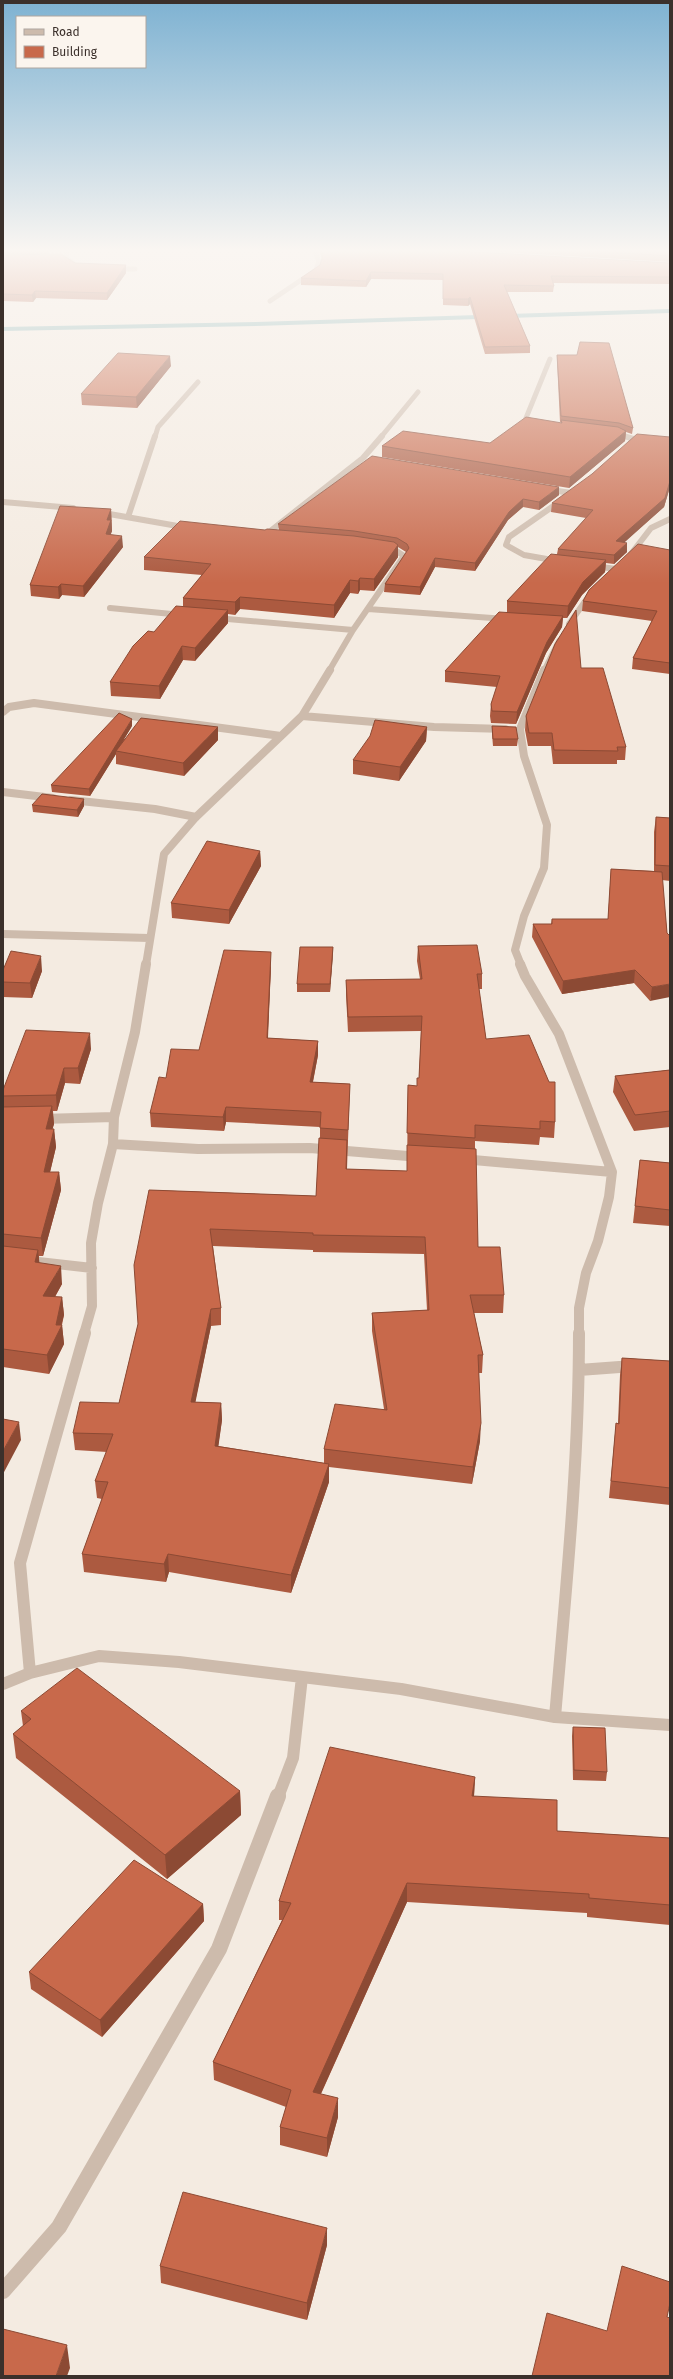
<svg xmlns="http://www.w3.org/2000/svg" width="673" height="2379" font-family="'Fira Sans',sans-serif">
	<rect width="100%" height="100%" fill="#f4ebe1"/>
	<g fill="none" stroke-linecap="round" stroke-linejoin="round">
		<path fill="#7fb0b2" fill-rule="evenodd" d="M670,309V313L256,326L3,331V327L256,322Z"/>
		<path stroke="#cdbbac" stroke-width="5" d="M67,250L66,257L75,265
			M112,269H135
			M270,301L316,270L319,261L314,250
			M537,424L526,418L550,359
			M614,432L627,437
			M155,437L158,427L198,382
			M381,437L418,392"/>
		<path stroke="#cdbbac" stroke-width="6" d="M624,436L634,439L627,447
			M545,489L571,493
			M3,502L73,508
			M98,512L189,528
			M128,517L155,436
			M264,536L363,458L382,436
			M631,554L651,528L670,519
			M558,561L524,555L506,545L509,537L562,500
			M594,566L616,569
			M110,608L182,615
			M368,609L506,619
			M216,618L353,630
			M569,624L591,593
			M329,671L353,630L404,556L395,550L386,549
			M544,671L559,641"/>
		<path stroke="#cdbbac" stroke-width="8" d="M3,712L9,707L34,703L281,736
			M302,716L434,727L505,729
			M3,792L53,798
			M71,800L155,809L196,817
			M3,934L149,938
			M146,965L164,854L196,817L302,716L330,670
			M521,965L515,950L524,916L544,868L547,825L524,756L520,729L544,670"/>
		<path stroke="#cdbbac" stroke-width="10" d="M520,964L525,976L559,1034L612,1172L609,1197L598,1241L586,1273L579,1308V1334
			M41,1119L114,1117
			M113,1144L198,1149L310,1148L420,1157
			M462,1159L612,1172
			M3,1258L92,1268
			M84,1334L92,1306L91,1243L98,1203L113,1144L114,1117L135,1032L146,964"/>
		<path stroke="#cdbbac" stroke-width="12" d="M579,1370L633,1366
			M30,1673L20,1563L85,1333
			M3,1684L30,1673L99,1656L179,1662L401,1689L555,1717L670,1725
			M555,1717C566,1589 579,1461 579,1333
			M278,1797L293,1758L302,1677"/>
		<path stroke="#cdbbac" stroke-width="16" d="M3,2291L59,2227L219,1949L278,1796"/>
	</g>
	<path fill="#ac5a40" fill-rule="evenodd" d="M3,250H49V254L3,255Z
		M319,250H441L670,263V284L553,283L554,286L553,292H507L530,346V353L485,354L470,304L468,306L443,305V280L371,279L366,287L301,285V278L320,265L322,259Z
		M468,250H670V262Z
		M3,255L75,263L126,273L107,300L36,298L33,302L3,301Z
		M557,355L633,428L632,434L626,432L625,441L569,488L382,457V446L490,443L561,423V422H560L557,361Z
		M171,366L137,408L82,405L81,394Z
		M670,437V487L664,507L624,542L627,552L614,564L606,563L605,572L582,595L567,618H563L562,627L546,653L516,724L491,723L490,716L491,704L497,687L445,682V671L507,612V601L557,554L558,549L586,518L551,512L552,503Z
		M559,495L539,510L523,507L508,520L475,571L435,567L420,595L384,592L385,584L406,552L398,547V557L374,591L360,590L358,594L350,593L334,618L240,609L235,615L228,614V623L195,661L183,660L160,699L111,696L110,682L154,632L183,607V598L202,575L144,570V557L265,530H279L278,524Z
		M111,509L112,531L110,535L123,547L84,597L62,595L59,599L31,596L30,585Z
		M670,550V674L632,669L633,658L652,621L582,611L583,601Z
		M581,668L626,747L625,760H617V764H553L551,746H528L525,730L526,716Z
		M132,726L124,739L218,740L184,776L116,764V754L90,796L52,792L51,785Z
		M492,726L518,739L517,746H493L492,734Z
		M427,727L426,741L399,781L353,774V760Z
		M32,805L84,806L78,817L33,812Z
		M656,817L670,818V881L662,880L667,933L650,1001L634,983L562,994L532,937L533,924H551L552,919H608L611,869L654,871V832Z
		M260,851L261,866L229,924L172,918L171,903Z
		M418,946L482,974V989H479L486,1039L555,1122L554,1138L540,1137L539,1145L475,1141V1149L478,1247L504,1295L503,1313H474L483,1355L482,1373H479L480,1441L472,1484L329,1467V1482L291,1593L169,1572L166,1582L84,1572L82,1554L102,1499L97,1498L95,1481L107,1452L75,1450L73,1433L119,1403L138,1324L149,1190L316,1196L320,1138V1127L226,1122L224,1131L151,1127L150,1113L166,1078L199,1050L271,966L268,1038L318,1041V1055L313,1082L350,1084L347,1169L407,1171L408,1085L417,1086L419,1078L421,1031L348,1032L346,995V980L420,979L417,961ZM213,1246L313,1250V1252L424,1254L427,1310L372,1313V1331L384,1409L324,1449V1463L218,1446L222,1420L221,1403L195,1402L211,1326L221,1325V1308Z
		M333,947L330,992H297V984Z
		M3,970L42,971L32,998L3,997Z
		M91,1049L80,1084L65,1083L57,1111H53L54,1124L52,1129H54L56,1147L50,1172H59L61,1190L43,1256H39V1263L62,1284L55,1297H62L64,1315L62,1325L64,1344L49,1374L3,1367V1090Z
		M670,1070V1127L634,1131L613,1092L615,1076Z
		M640,1160L670,1163V1226L633,1223Z
		M622,1358L670,1361V1505L609,1498L616,1423H618L620,1375Z
		M21,1711L240,1791L241,1815L167,1879L16,1758L13,1734L23,1726Z
		M573,1727L607,1772L606,1781L573,1780L572,1736Z
		M475,1777L474,1796L557,1831L670,1838V1925L587,1917V1913L407,1902L321,2094L338,2117L327,2157L280,2145V2127L286,2107L214,2080L213,2062L282,1920H279V1901Z
		M203,1904L204,1921L102,2037L31,1989L29,1972Z
		M327,2245L307,2320L161,2283L160,2266Z"/>
	<path fill="#8c4a34" d="M126,265V273L107,300V293Z
		M371,272V279L366,287V281Z
		M35,291L36,298L33,302L32,295Z
		M470,297V304L468,306V299Z
		M170,356L171,366L137,408L136,397Z
		M626,431L625,441L569,488L570,477Z
		M670,481V487L664,507L616,550V541Z
		M559,487V495L539,510V502Z
		M523,499V507L508,520L475,571V563L509,512Z
		M111,509L112,531L107,545L106,534L107,520Z
		M122,536L123,547L84,597L83,586Z
		M627,543V552L614,564V555Z
		M398,545V557L374,591V579Z
		M435,558V567L420,595V587Z
		M606,560L605,572L582,595L567,618L568,606L583,582Z
		M360,578V590L358,594V581Z
		M350,580V593L334,618V605Z
		M61,584L62,595L59,599L58,587Z
		M240,597V609L235,615V602Z
		M228,610V623L195,661V648Z
		M563,616L562,627L546,653L516,724L517,712L547,642Z
		M182,646L183,660L160,699L159,686Z
		M132,719V726L117,751H116V754L90,796L89,789Z
		M218,727V740L184,776L183,763Z
		M427,727L426,741L399,781L400,767Z
		M84,799V806L78,817L77,810Z
		M260,851L261,866L229,924V910Z
		M333,947V955L330,992V984Z
		M271,952V966L267,1052V1038Z
		M41,956L42,971L32,998L30,983Z
		M635,970L634,983L562,994L563,981Z
		M670,984V997L650,1001L652,987Z
		M90,1033L91,1049L80,1084L78,1068Z
		M318,1041V1055L310,1096V1082Z
		M64,1068L65,1083L57,1111L56,1095Z
		M52,1106L54,1124L48,1146L46,1129Z
		M226,1107V1122L224,1131L223,1117Z
		M54,1129L56,1147L46,1189L44,1172Z
		M347,1140V1157L346,1186V1169Z
		M59,1172L61,1190L43,1256L41,1238Z
		M38,1250L40,1268L35,1262Z
		M61,1266L62,1284L45,1314L43,1296Z
		M62,1297L64,1315L61,1326L62,1325L64,1344L49,1374L47,1355L56,1325Z
		M211,1309V1326L192,1419L191,1402Z
		M221,1403L222,1420L216,1464L215,1446Z
		M19,1422L21,1440L3,1474V1451Z
		M481,1423L480,1441L472,1484L473,1467Z
		M329,1464V1482L291,1593V1575Z
		M168,1554L169,1572L166,1582L164,1564Z
		M475,1777L474,1796H472Z
		M240,1791L241,1815L167,1879L165,1855Z
		M407,1883V1902L313,2111V2092Z
		M203,1904L204,1921L102,2037L100,2020Z
		M338,2098V2117L327,2157V2138Z
		M327,2228V2245L307,2320V2303Z
		M67,2345L70,2368L67,2376H56Z"/>
	<path fill="#c8694b" stroke="#8c4a34" d="M321,250H441L670,263V277L551,276L554,286L504,285L530,346L485,347L470,297L468,299H443V274L371,272L366,281L301,278L320,265L323,255Z
		M574,250H670V256Z
		M61,254L75,263L126,265L107,293L35,291L32,295L3,294V255Z
		M580,342L609,343L633,428L619,423L561,416L557,355H577Z
		M118,353L170,356L136,397L81,394Z
		M526,417L562,423L561,420L618,427L626,431L570,477L382,446L403,431L490,443Z
		M637,434L670,437V481L665,498L616,541L627,543L614,555L558,549L593,510L552,503L592,474Z
		M372,456L559,487L539,502L523,499L509,512L475,563L435,558L420,587L385,584L409,548L407,544L397,538L354,531L278,524Z
		M60,506L111,509L107,520H111L106,534L122,536L83,586L61,584L58,587L30,585Z
		M180,521L265,530L267,529L354,536L394,542L398,545L374,579L360,578L358,581L350,580L334,605L240,597L235,602L183,598L211,564L144,557Z
		M638,544L670,550V663L633,658L657,611L583,601L589,590Z
		M551,554L606,560L583,582L568,606L507,601Z
		M176,606L228,610L195,648L182,646L159,686L110,682L133,646L148,631L154,632Z
		M576,610L581,668H603L626,747H617L618,751L554,750L552,733H529L526,716L555,644Z
		M499,612L563,616L547,642L517,712L492,711L491,704L500,676L445,671Z
		M119,713L132,719L89,789L51,785Z
		M141,718L218,727L183,763L116,751Z
		M375,720L427,727L400,767L353,760L370,736Z
		M492,726L516,727L518,739H493Z
		M42,794L84,799L77,810L32,805Z
		M656,817L670,818V866L655,865Z
		M207,841L260,851L229,910L171,903Z
		M611,869L662,872L667,933L670,936V984L652,987L635,970L563,981L533,924H552V919H608Z
		M477,945L482,974H477L486,1039L529,1035L549,1082H555V1122L540,1121V1129L475,1125V1138L407,1133L408,1085L417,1086V1078H419L422,1016L348,1017L346,980L422,979L418,946Z
		M300,947H333L330,984H297Z
		M224,950L271,952L267,1038L318,1041L310,1082L350,1084L348,1130L320,1128L321,1112L226,1107L223,1117L150,1113L159,1077L166,1078L171,1049L199,1050Z
		M11,951L41,956L30,983L3,982V970Z
		M26,1030L90,1033L78,1068H64L56,1095L3,1096V1090Z
		M670,1070V1111L635,1115L615,1076Z
		M52,1106L46,1129H54L44,1172H59L41,1238L3,1234V1107Z
		M319,1138L347,1140L346,1169L407,1171V1145L476,1149L478,1247H500L504,1295H470L483,1355H478L481,1423L473,1467L324,1449L335,1404L387,1410L372,1313L429,1310L425,1237L313,1235V1233L210,1229L221,1308L211,1309L191,1402L221,1403L215,1446L329,1464L291,1575L168,1554L164,1564L82,1554L108,1482L95,1481L113,1434L73,1433L80,1402L119,1403L138,1324L134,1265L149,1190L316,1196Z
		M640,1160L670,1163V1210L635,1206Z
		M3,1246L38,1250L35,1262L61,1266L43,1296L62,1297L56,1325H62L47,1355L3,1349Z
		M622,1358L670,1361V1488L611,1481L616,1423L619,1424Z
		M3,1419L19,1422L3,1451Z
		M77,1668L240,1791L165,1855L13,1734L31,1719L21,1711Z
		M573,1727L605,1728L607,1772L574,1770Z
		M330,1747L475,1777L472,1796L557,1800V1831L670,1838V1905L589,1898V1894L407,1883L313,2092L338,2098L327,2138L280,2127L291,2090L213,2062L291,1903L279,1901Z
		M134,1860L203,1904L100,2020L29,1972Z
		M183,2192L327,2228L307,2303L160,2266Z
		M622,2266L670,2282V2303L667,2317L670,2318V2376H532L547,2313L607,2331Z
		M3,2329L67,2345L56,2376H3Z"/>
	<linearGradient id="sky" x2="0" y2="1"><stop stop-color="#7eb2d2"/><stop offset="0.43" stop-color="#faf6f2"/><stop offset="1" stop-color="#faf6f2" stop-opacity="0"/></linearGradient>
	<rect width="673" height="583" fill="url(#sky)"/>
	<rect width="673" height="2379" fill="none" stroke="#3b302b" stroke-width="8"/>
	<rect x="16" y="16" width="130" height="52" fill="#fbf5ee" stroke="#aea6a0"/>
	<rect x="24" y="29" width="20" height="6" fill="#cdbbac" stroke="#aea6a0"/>
	<text x="52" y="36" font-size="12" fill="#3b302b">Road</text>
	<rect x="24" y="46" width="20" height="12" fill="#c8694b" stroke="#aea6a0"/>
	<text x="52" y="56" font-size="12" fill="#3b302b">Building</text>
</svg>
